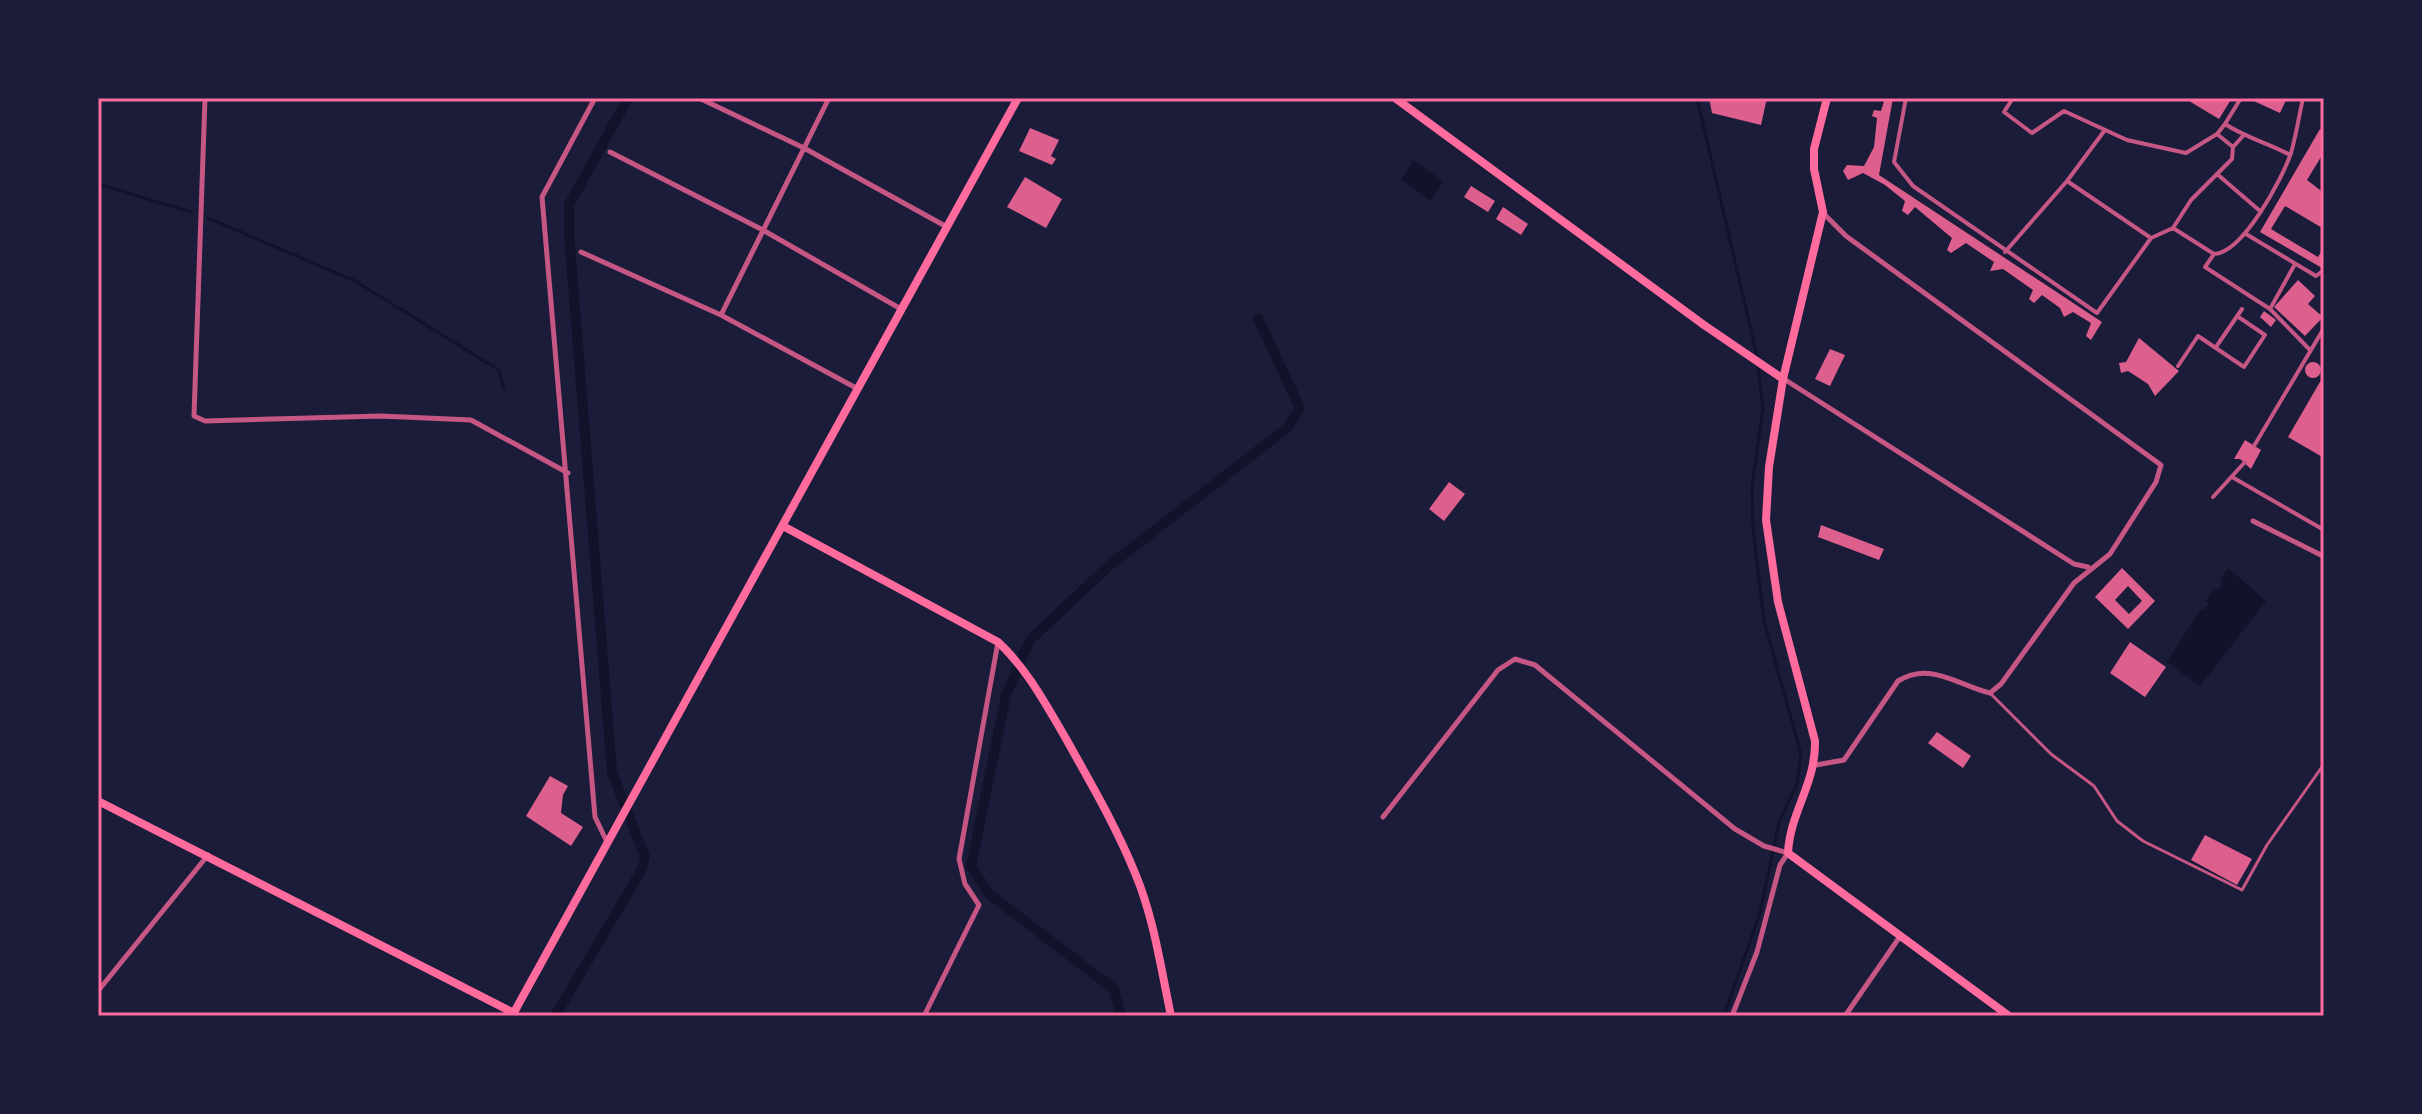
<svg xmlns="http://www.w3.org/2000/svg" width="2422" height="1114" font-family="Bitter,serif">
	<rect width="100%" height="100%" fill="#1b1b3a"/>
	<path fill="#12122b" d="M1413,160L1443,181L1430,201L1401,180Z
		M2228,568L2266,601L2200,686L2167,662L2201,609L2204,610L2209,603L2206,601L2214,588L2218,590L2223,583L2220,580Z"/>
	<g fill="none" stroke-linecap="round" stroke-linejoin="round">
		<path stroke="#12122b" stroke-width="3" d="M1697,98L1756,352L1763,408L1752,486L1753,529L1764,621L1801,754L1797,784L1779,822L1760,913L1724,1016
			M98,184L191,212
			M208,218L355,281L499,370L504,389"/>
		<path stroke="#12122b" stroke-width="10" d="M555,1016L641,871L645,857L612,772L569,234V205L628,98
			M1121,1016L1114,989L989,894L971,866L1006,695L1030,640L1110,565L1287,428L1300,408L1258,318"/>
	</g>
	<path fill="#dd5f8e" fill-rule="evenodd" d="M1709,98H1767L1761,125L1712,113Z
		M1885,98H1893L1879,175L2102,322L2091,340L2086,336L2091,323L2073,312L2064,317L2060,308L2042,295L2034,303L2029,299L2033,290L2003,269L1990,271L1994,262L1966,243L1951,253L1947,250L1952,238L1915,207L1908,215L1902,211L1905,201L1885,185L1863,173L1848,180L1843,171L1847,165L1864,166L1874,147L1877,118L1872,116L1874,110L1881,111Z
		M2184,98L2209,101L2232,98L2219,119Z
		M2247,98L2272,100L2287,98L2280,113Z
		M1030,128L1059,140L1051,156L1056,159L1052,165L1019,151Z
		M2320,129L2324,131V152L2307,180L2324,193V229L2285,206L2271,229L2318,257L2324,247L2322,268L2260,232Z
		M1025,177L1062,199L1046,228L1007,207Z
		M1471,186L1495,201L1488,212L1464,197Z
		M1503,207L1528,224L1521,235L1496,219Z
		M2298,280L2315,296L2308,304L2323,317L2305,336L2274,307Z
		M2264,311L2276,320L2271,327L2260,317Z
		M2139,338L2179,371L2155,396L2148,384L2128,371L2121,373L2119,363L2126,362Z
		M1830,349L1845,355L1830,386L1815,379Z
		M2305 370a8 8 0 1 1 16 0a8 8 0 1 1-16 0Z
		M2324,375V458L2288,437Z
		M2245,440L2261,450L2251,469L2240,459H2234Z
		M1449,482L1465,494L1444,521L1429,509Z
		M1821,525L1884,549L1879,560L1818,537Z
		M2122,568L2155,601L2128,629L2095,597ZM2128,586L2142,601L2129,614L2115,600Z
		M2130,642L2166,667L2145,697L2110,673Z
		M1937,732L1971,756L1963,768L1928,743Z
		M550,776L568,786L563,795L561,813L583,827L571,846L526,816Z
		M2205,835L2252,859L2237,885L2191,860Z"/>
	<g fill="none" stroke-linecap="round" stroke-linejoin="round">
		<path stroke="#c65784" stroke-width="3" d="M1990,693L2051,754L2094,786L2117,821L2143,841L2242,890L2267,845L2324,764"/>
		<path stroke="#c65784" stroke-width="4" d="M1906,98L1894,162L1913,186L2097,313L2151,238L2173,228L2191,200L2232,159L2233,147
			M2013,98L2004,112L2032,133L2064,111L2127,140L2186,153L2217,134
			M2225,124L2241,98
			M2243,136L2233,147L2217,134L2225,124C2246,138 2269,143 2290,155
			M2217,174L2260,211
			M2067,181L2151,238
			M2173,228L2214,254
			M2246,234L2316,276L2324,270
			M2005,252L2067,181L2105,130
			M2214,254C2243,253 2282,179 2291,153C2296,136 2299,116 2303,98
			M2214,254L2205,267L2270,309L2310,350
			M2270,309L2295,264
			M2216,347L2242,309
			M2178,366L2198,336L2244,367L2265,335L2237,316
			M2254,446L2324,328
			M2232,477L2324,530
			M2213,497L2245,462"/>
		<path stroke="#c65784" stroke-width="5" d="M205,98L194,416L205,421L381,416L471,420L568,473
			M595,98L542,197L595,817L607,842
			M699,98L804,148L947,227
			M610,152L761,229L901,309
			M581,252L721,315L858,389
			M721,315L829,98
			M1784,379L2074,564L2088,567
			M2253,521L2321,555
			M1816,765L1844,760L1898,681C1931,661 1957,685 1990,693L2001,684L2074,583L2110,554L2156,482L2161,465L1846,236L1823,213
			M1383,817L1498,670L1515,659L1535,665L1735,829L1764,846L1788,853L1780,865L1757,952L1732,1016
			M98,991L208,855
			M924,1016L979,905L965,884L959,859L998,642
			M1845,1016L1901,935"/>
		<path stroke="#ff6b9d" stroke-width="8" d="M1395,98L1704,325L1783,379
			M1827,98L1814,149V169L1823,212L1783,379L1769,467L1766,520L1778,602L1815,741C1816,784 1790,812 1788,853L2009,1016
			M783,526L998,642C1027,669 1045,703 1065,737C1090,782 1116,826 1135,873C1154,918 1161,969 1171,1016
			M98,801L514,1013
			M512,1016L1018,98"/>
	</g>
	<rect width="2422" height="1114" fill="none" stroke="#1b1b3a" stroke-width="200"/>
	<rect x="100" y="100" width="2222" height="914" fill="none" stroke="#ff6b9d" stroke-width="3"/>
</svg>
